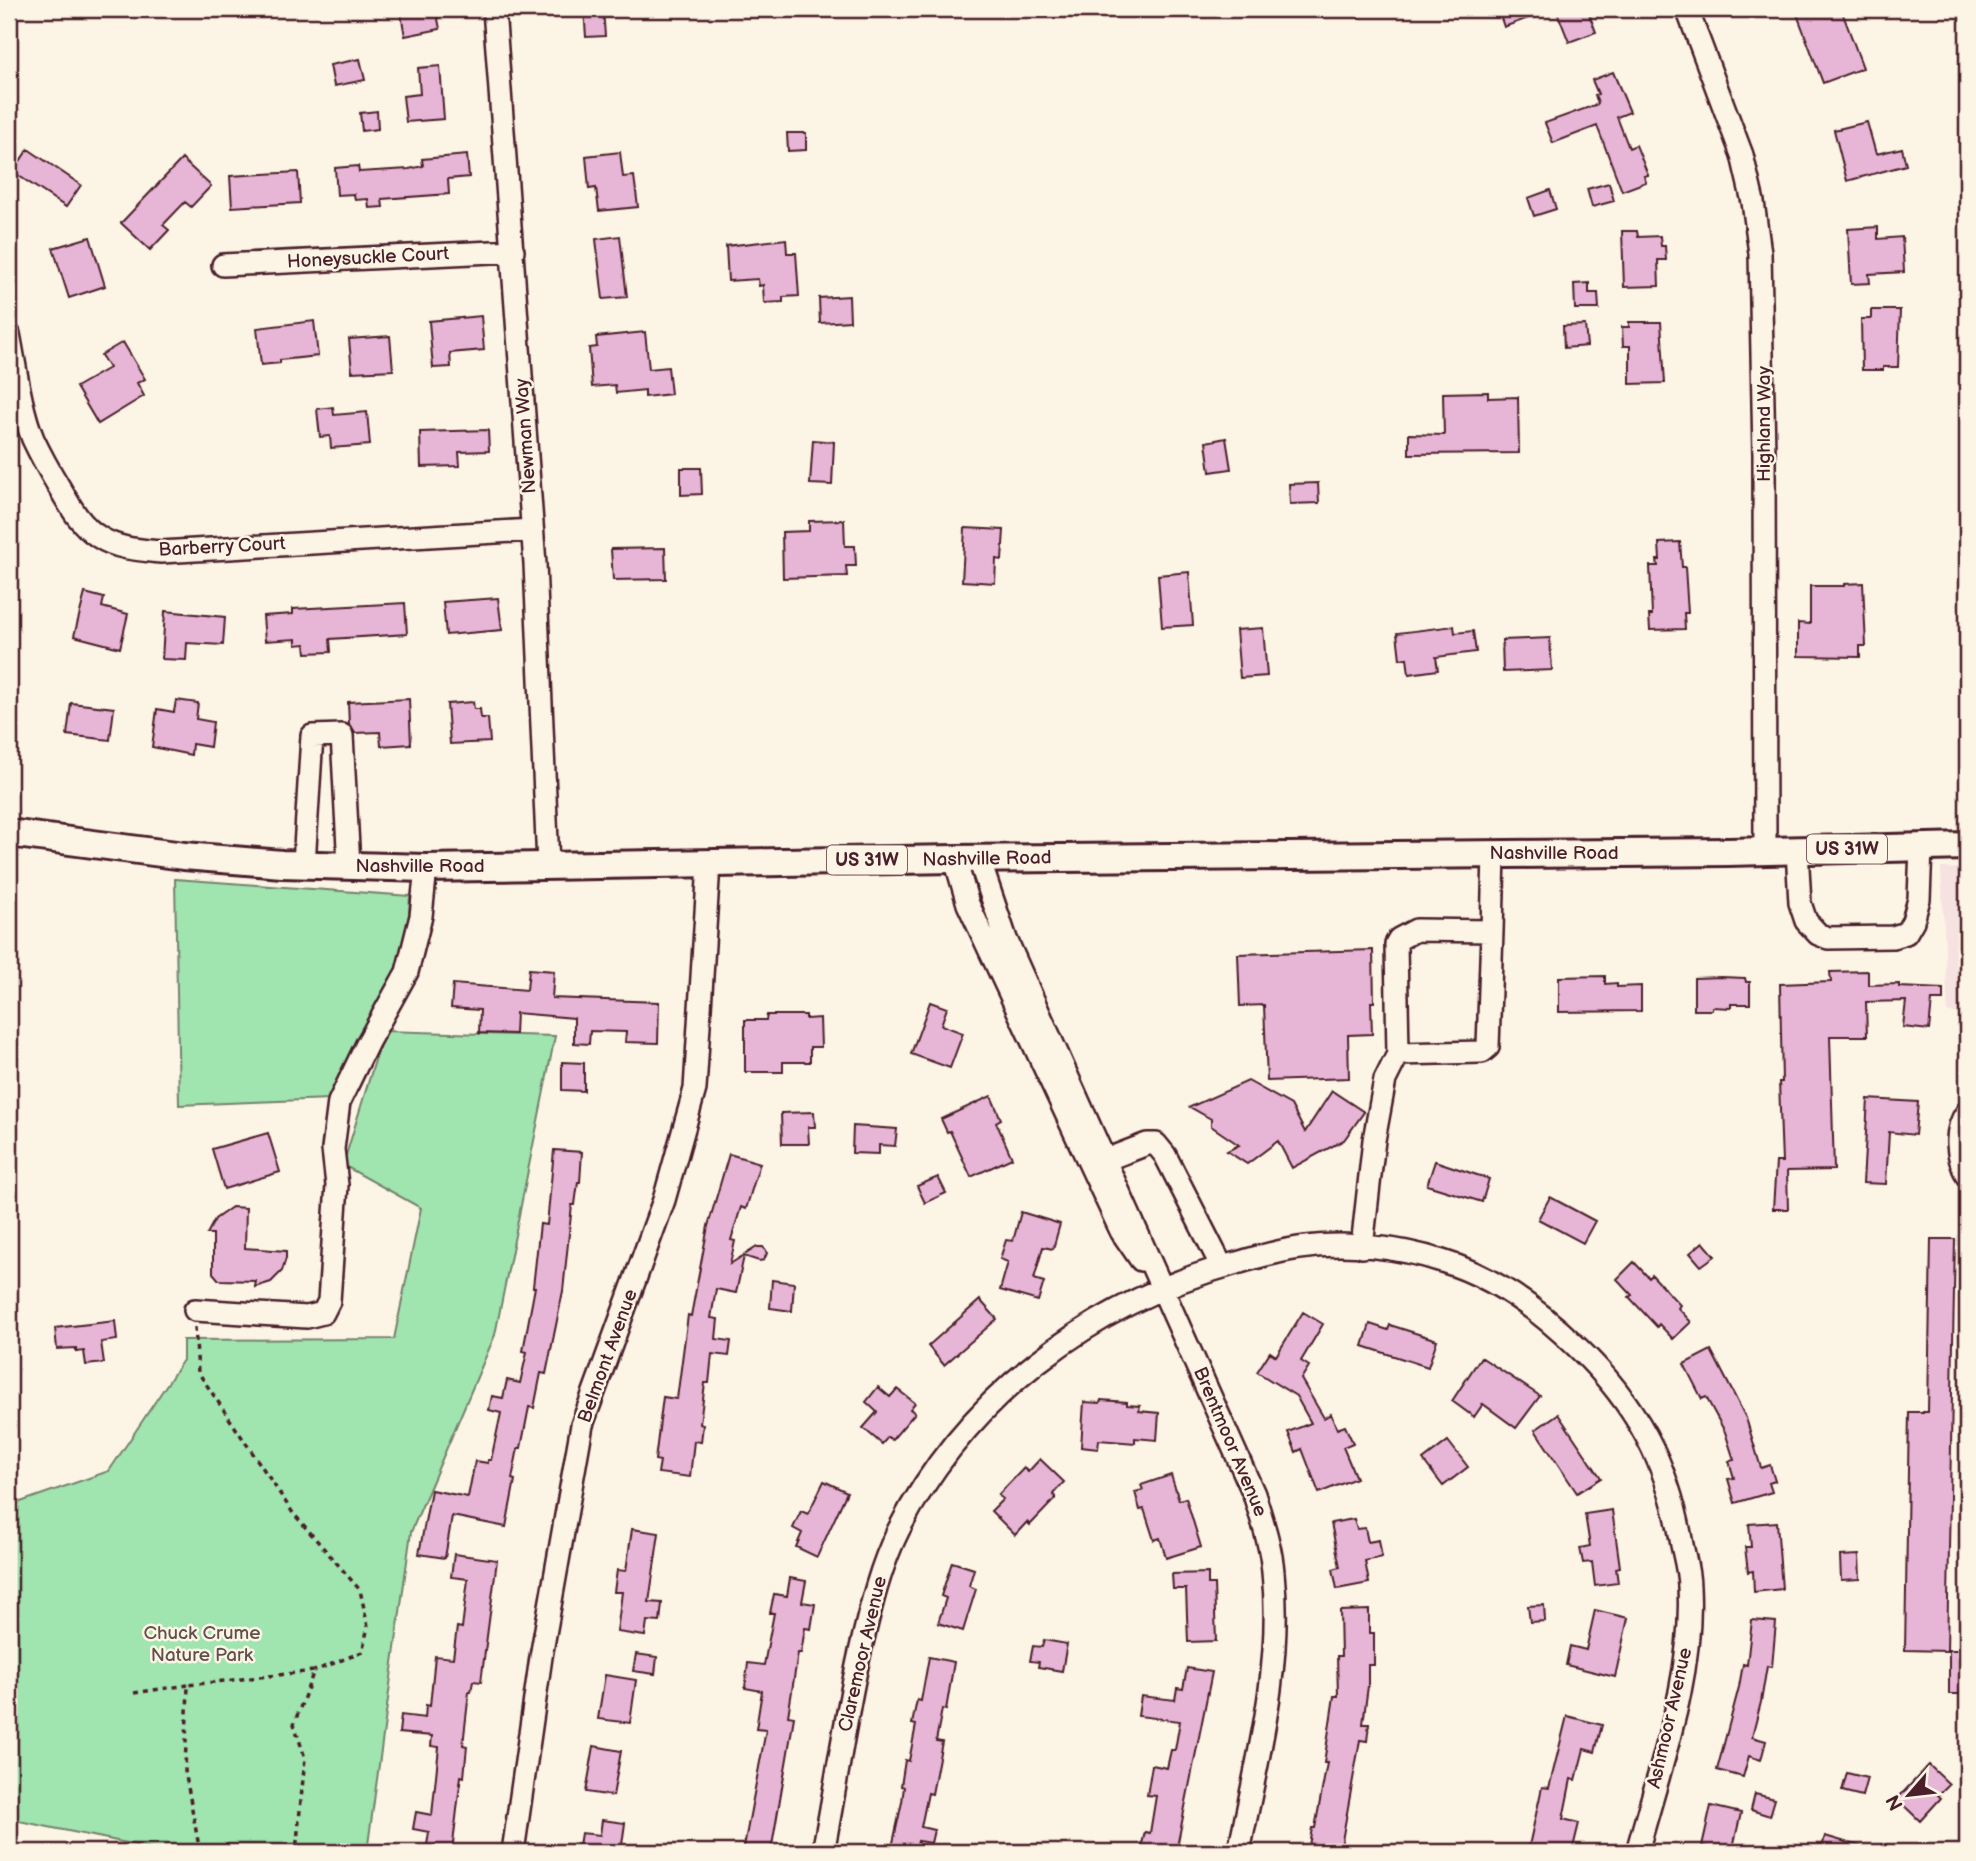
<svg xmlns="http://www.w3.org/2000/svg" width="1976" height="1861" font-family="'Balsamiq Sans',sans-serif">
	<rect width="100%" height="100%" fill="#fcf5e5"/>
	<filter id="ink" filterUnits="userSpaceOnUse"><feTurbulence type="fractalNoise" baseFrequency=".0143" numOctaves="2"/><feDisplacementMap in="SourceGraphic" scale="14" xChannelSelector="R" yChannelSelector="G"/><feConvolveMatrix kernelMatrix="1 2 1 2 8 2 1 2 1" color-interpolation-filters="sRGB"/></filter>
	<g filter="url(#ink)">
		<path fill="#f6e2e0" d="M1941,868L1967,869V1012L1948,1013Z"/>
		<path fill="#a0e4af" stroke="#75826d" stroke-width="2" d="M175,879L410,896L407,948L330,1099L179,1105Z
			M384,1031L555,1036L495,1335L411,1532L367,1852H162L161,1850L9,1819V1506L109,1471L183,1360V1340L394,1339L421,1208L343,1165Z"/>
		<path fill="#e7b6d6" stroke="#4a1f2b" stroke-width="2" d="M400,9H436L440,29L405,36Z
			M584,9H603L605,36L586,37Z
			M1498,9H1550V10L1504,27Z
			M1556,9H1587L1596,32L1569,42Z
			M1795,9H1841L1863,68L1823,83Z
			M360,59L365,80L334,86L330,65Z
			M440,66L444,119L406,122L403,96L420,94L418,68Z
			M1613,72L1630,112L1617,117L1629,148L1636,145L1648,175L1644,176L1646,182L1622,191L1597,126L1553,143L1545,123L1598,104L1595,95L1598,94L1592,80Z
			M377,111L378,129L362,131L360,113Z
			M1867,122L1876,154L1902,148L1906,165L1847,181L1834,130Z
			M787,133H806V150L788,151Z
			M28,149L81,185L66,207L13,172Z
			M620,152L623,177L634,176L638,207L599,211L596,188L589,189L586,156Z
			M467,155L469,177L448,179L449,194L382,199L383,207L369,208L368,199L355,200L354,194L337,195L335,168L358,166L359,172L409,169L423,166L422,159Z
			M182,159L211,186L191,207L185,202L163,225L169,230L150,250L121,223Z
			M298,172L300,203L232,207L230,176Z
			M1609,183L1614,201L1592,207L1587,189Z
			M1550,190L1556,209L1534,216L1528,198Z
			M1878,227V239L1902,237L1904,272L1869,274L1870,283L1851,284L1848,229Z
			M1622,231H1637L1638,237L1660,236L1661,246H1665L1666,260H1658L1659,286L1624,287Z
			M620,236L627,297L603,299L596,239Z
			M90,237L105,286L69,298L53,248Z
			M786,239L787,253H796L799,296L783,297V302L764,303L763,285L759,286L758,279L728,281L726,246Z
			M1589,283V293H1598L1599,309H1575L1574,284Z
			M849,296L850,321L820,323L819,298Z
			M1871,310H1900L1898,367H1883V370H1862L1861,319H1871Z
			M481,316L484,350L450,353L451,367L433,368L429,321Z
			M314,321L318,356L280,360V363L261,365L257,328Z
			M1629,322H1661L1665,383L1630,384V346H1623L1622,327H1629Z
			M1585,325L1587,346L1564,348L1563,326Z
			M645,332L649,369L668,367L671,394L645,397V390L616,393L615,385L592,387L589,348L597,347L596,337Z
			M390,336L393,370L352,372L349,339Z
			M123,342L145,379L137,383L144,396L98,424L76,387L109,368L101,355Z
			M1488,392V398L1518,397L1519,453L1409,454V434L1444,435L1443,393Z
			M333,407L334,415L367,412L370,445L331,448L330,436L320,437L317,409Z
			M488,430L489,451L459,452L460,466L421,467L420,432Z
			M1226,438L1231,469L1210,472L1206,442Z
			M813,440L834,442L832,485L810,484Z
			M681,468H701L702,494L681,495Z
			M1318,483L1319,503L1290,504L1289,484Z
			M844,520L845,546H855L856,566H846L847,576L783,578L782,532L809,531V521Z
			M965,528L1004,530L1002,560L996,559L995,583L962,581Z
			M1680,542L1682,567H1685L1688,613H1684L1685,629L1650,630L1649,615H1652L1650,566H1658L1657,560H1660L1659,543Z
			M665,548L666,579L613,580L611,549Z
			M1189,572L1193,625L1162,627L1158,575Z
			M1863,583L1866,646H1860V657L1798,656V623L1810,624V586H1844V584Z
			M85,593L104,598L102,607L128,614L120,648L74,636Z
			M498,598L502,630L446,635L443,602Z
			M405,603L407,634L330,639L331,652L306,653L305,644L296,645V639L265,641L263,616L293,614V609Z
			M165,611L225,617L223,645L187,643L186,660L162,659Z
			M1454,626L1455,633L1473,631L1476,652L1436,657L1438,670L1409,674L1407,658L1400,659L1397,633Z
			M1263,628L1267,676L1240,678L1236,630Z
			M1550,638L1552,670L1503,672L1502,640Z
			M409,699L411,744L381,746L380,732L355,733L349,724L348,702Z
			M176,700L198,703L196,719L213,722L210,747L192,744L191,755L152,747L157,709L174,712Z
			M473,702L474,709H480L481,718H488L490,742L450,744L447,704Z
			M71,703L114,708L110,740L67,735Z
			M1373,950L1374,1002H1371L1372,1034L1348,1035L1349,1078L1267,1081L1264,1005L1240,1006L1238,954Z
			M529,969L554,971L552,998L659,1002L658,1043L625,1042L626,1032L590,1031L589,1044L574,1043V1018L516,1013L515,1034L479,1033L480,1010L451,1008L453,984L527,990Z
			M1868,971V985L1899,984V987L1943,989V1000H1932L1929,1030L1903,1027L1906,1001L1866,1002L1867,1036H1830L1834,1170L1787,1171L1788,1209H1773L1776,1162H1782L1779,1082H1782L1780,984L1831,982L1830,972Z
			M1605,976V984L1617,983V987L1641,986V1011L1559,1012V977Z
			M1721,977L1745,978L1746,982H1750V1004H1731V1008L1712,1007V1010H1694V978Z
			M930,1002L947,1008L941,1025L963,1033L950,1068L911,1054Z
			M767,1015H806V1019L820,1018L821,1047H810V1062H783V1072H745V1020H766Z
			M562,1062L584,1063V1091L562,1090Z
			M1248,1081L1291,1105L1305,1132L1332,1091L1364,1112L1344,1140L1292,1168L1278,1141L1247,1164L1227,1151L1239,1145L1211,1126V1119L1190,1107Z
			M991,1096L1001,1119L996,1122L1012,1158L971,1177L950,1131L947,1132L941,1119Z
			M1868,1099L1918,1102L1915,1135L1889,1132L1886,1184L1863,1183Z
			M814,1112L815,1127H808L809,1144H782L781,1113Z
			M853,1126L897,1129L895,1146L879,1145V1154L852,1153Z
			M268,1133L280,1172L224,1189L212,1149Z
			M554,1150L582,1152L580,1182H578L575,1205H572L563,1291L546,1374L541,1373L534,1408L529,1407L521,1448H518L512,1479L515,1480L506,1527L452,1516L445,1558L419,1554L431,1490L468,1497L475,1461L488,1463V1460H491L501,1413L489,1410L492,1396L503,1398L507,1380L520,1383L527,1352L523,1351L535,1287H533L540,1224L547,1225Z
			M729,1154L760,1163L746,1209L741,1207L731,1240L735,1241L730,1264L757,1247H763L767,1253L764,1260L759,1261L744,1256L736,1293L716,1289L711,1318L718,1319L716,1339L731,1341L729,1356L712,1354L709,1383H705L700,1424L703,1425L701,1442L694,1441L690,1477L658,1473L660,1461L655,1460L663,1397L677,1399L688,1315L691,1316L708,1226Z
			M1435,1161L1489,1179L1482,1202L1427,1185Z
			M938,1177L946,1193L925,1203L917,1186Z
			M1550,1197L1595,1221L1583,1243L1538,1219Z
			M232,1207L246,1208L245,1248L286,1251V1258L282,1271L271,1282L255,1287L256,1281L219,1280L213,1273V1234H207L215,1219Z
			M1021,1212L1060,1224L1053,1249L1043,1247L1034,1279L1044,1282L1038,1301L1000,1290L1008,1262L1000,1259L1006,1240L1013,1241Z
			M1931,1239H1955L1947,1651L1905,1650L1909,1412H1928Z
			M1703,1242L1715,1256L1701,1266L1690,1253Z
			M1634,1262L1649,1278L1652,1275L1680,1305L1678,1308L1691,1322L1673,1339L1659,1324L1657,1327L1629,1297L1632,1295L1617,1279Z
			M772,1280L794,1283L792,1311L770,1308Z
			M980,1300L997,1319L944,1365L928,1346Z
			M1303,1312L1323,1324L1301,1361L1309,1366L1301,1379L1324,1418L1331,1414L1337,1429L1345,1426L1353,1443L1343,1447L1356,1478L1319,1493L1302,1449L1296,1452L1288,1432L1311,1423L1296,1396L1257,1372L1270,1352L1276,1356Z
			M115,1321L117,1340L101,1342L104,1363L86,1365L84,1351L76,1352V1348L57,1349L55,1328Z
			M1370,1324L1388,1330L1390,1325L1437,1340L1428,1367L1363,1346Z
			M1711,1350L1746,1418L1761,1468L1770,1465L1775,1481L1769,1483L1772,1492L1735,1503L1728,1479L1734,1478L1729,1461L1734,1460L1725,1432L1706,1397L1702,1399L1684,1364Z
			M1481,1357L1540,1396L1516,1428L1483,1404L1474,1417L1452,1401Z
			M878,1387L890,1397L897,1389L915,1403L910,1409L915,1413L892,1440L888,1437L882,1444L863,1428L877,1412L866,1402Z
			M1101,1400L1127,1402V1405L1140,1406L1139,1411L1159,1413L1157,1440L1135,1438V1443L1099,1440L1098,1449L1081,1447L1084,1402L1100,1403Z
			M1558,1414L1601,1478L1577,1493L1535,1430Z
			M1448,1441L1468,1467L1443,1486L1423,1460Z
			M1040,1459L1064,1482L1053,1494L1056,1498L1030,1525L1027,1522L1015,1535L991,1511L1003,1499L998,1495L1024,1468L1028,1472Z
			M1171,1475L1179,1500L1186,1498L1201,1547L1166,1558L1160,1538L1154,1540L1144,1509L1140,1510L1135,1492L1143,1490L1141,1485Z
			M824,1481L847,1492L817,1557L796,1547L802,1533L793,1528L801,1511L808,1514Z
			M1612,1510L1620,1567L1616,1568L1618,1583L1595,1586L1592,1562L1583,1563L1580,1548L1590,1546L1585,1514Z
			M1354,1519L1357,1529L1365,1528L1368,1542L1379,1540L1382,1557L1365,1561L1369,1583L1337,1589L1333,1569L1340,1567L1331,1523Z
			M1777,1522L1782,1589L1754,1592L1753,1571L1748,1572L1745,1547H1751L1749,1524Z
			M632,1529L659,1533L649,1602L662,1603L660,1622L647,1621L645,1636L617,1632L622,1592H614L617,1570L626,1571Z
			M454,1554L497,1560L481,1682L473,1681L471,1692H469L463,1745L467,1746L464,1777L461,1776L452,1852H426L429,1832L413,1829L416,1812L432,1815L439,1747L431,1746L432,1736L399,1733L401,1715L425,1718L426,1705L430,1706L435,1656L453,1658L457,1627L462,1628L468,1579L451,1577Z
			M1859,1555L1860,1579L1841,1580L1840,1556Z
			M952,1562L974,1569L969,1586L976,1589L963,1631L938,1623L946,1598L941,1596Z
			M1208,1573V1584H1214L1216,1641L1188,1642L1186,1589H1173L1172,1574Z
			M790,1578L806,1581L802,1602L815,1604L811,1629L805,1628L801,1653H798L788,1716L794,1717L771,1852H743L766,1730L756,1729L762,1691L745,1688L748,1663L764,1665L774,1613H770L774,1594L787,1596Z
			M1544,1605L1545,1621L1530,1622L1528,1606Z
			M1369,1610V1633H1374V1665H1368V1686L1363,1724H1369L1367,1741L1360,1740L1340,1852L1309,1846L1312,1828H1315L1327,1763H1324L1334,1696H1338L1337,1656H1341L1340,1611Z
			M1595,1610L1628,1618L1615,1677L1566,1665L1570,1646L1586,1650Z
			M1752,1620L1776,1622L1772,1667L1767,1666L1761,1702L1752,1737L1766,1741L1761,1760L1749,1756L1743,1777L1717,1770L1739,1687L1743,1664L1747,1665Z
			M1044,1640L1067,1644L1062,1671L1038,1667L1039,1662L1030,1661L1033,1646L1042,1647Z
			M1949,1650H1967V1694H1949Z
			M636,1654L657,1657L655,1674L633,1671Z
			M929,1657L954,1662L946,1710L942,1709L936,1741L942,1742L932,1794L928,1793L921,1827L934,1830L931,1843L918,1841L916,1852H891L902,1802L904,1787L901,1786L905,1760L909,1761L916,1725L912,1724L917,1700L921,1701Z
			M1187,1668L1212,1672L1176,1852H1140L1145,1832L1150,1833L1156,1796L1147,1795L1152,1765L1167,1768L1171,1750H1175L1180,1721L1138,1716L1141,1696L1175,1700L1177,1688L1183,1689Z
			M605,1675L636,1680L630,1723L598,1719Z
			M1567,1716L1602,1725L1595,1752L1584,1749L1576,1780L1571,1779L1563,1819L1579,1823L1572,1852H1555L1529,1846L1542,1787L1549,1788Z
			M594,1746L621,1751L613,1796L586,1792Z
			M1929,1765L1949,1784L1938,1795L1941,1798L1920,1821L1897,1799Z
			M1847,1773L1867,1778L1862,1796L1842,1791Z
			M1755,1794L1775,1799L1770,1816L1751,1810Z
			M1711,1806L1741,1813L1732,1852L1702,1846Z
			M602,1820L625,1823L621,1852H578L581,1833L600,1835Z
			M1825,1836L1866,1848L1865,1852H1821Z"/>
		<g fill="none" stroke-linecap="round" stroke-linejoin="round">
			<g stroke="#4a1f2b" stroke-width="26">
				<path id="minor" d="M494,9L535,564L548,865
					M1687,9L1742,155L1753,202L1760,253L1764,455L1765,850
					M223,265L513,251
					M9,334C16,369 20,407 33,439C41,456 50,472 59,487C70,506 80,525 99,537C117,549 140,550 161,552L532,530
					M1797,850L1800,903L1806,921L1818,934L1828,938L1893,937L1906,933L1913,921L1919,899L1921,847
					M955,859L968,904L1121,1231L1141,1260
					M979,859L1006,939L1254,1494C1262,1520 1271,1546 1273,1572C1283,1667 1257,1760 1239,1852
					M304,864L312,736L342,735L349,866
					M1398,1054L1482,1052L1488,1047L1492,931
					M1967,1112C1953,1131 1957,1157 1967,1176
					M1095,1164L1147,1144H1156L1165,1155L1222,1267
					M1362,1247L1374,1140L1385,1080L1398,1054L1396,944L1399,939L1416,930L1492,931L1494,853
					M195,1310L307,1317L323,1313L329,1301L337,1185L333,1149L339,1102L368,1042L407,972L421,916L426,868
					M513,1852L541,1657L582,1425L664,1200L695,1089L709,864
					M823,1852C836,1786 845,1718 860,1652C870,1610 879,1569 898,1531C965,1398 1091,1303 1233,1264C1255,1258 1277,1251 1299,1248C1346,1241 1398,1247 1442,1261C1493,1276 1539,1310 1577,1347C1636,1403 1669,1465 1682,1545C1685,1559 1689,1573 1689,1587C1694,1677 1660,1766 1637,1852"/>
			</g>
			<g stroke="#4a1f2b" stroke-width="32">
				<path id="major" d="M9,833L184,856L282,864L426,868L955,859L1728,852L1967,846"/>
			</g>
			<path stroke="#4a1f2b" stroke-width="3.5" stroke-dasharray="5 5" stroke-linecap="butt" d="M195,1327L198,1372L293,1513L360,1590L368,1627L362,1652L314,1671
				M134,1693L188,1685
				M200,1852L185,1771L188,1685L314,1671L294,1724L305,1758L296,1852"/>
			<use href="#minor" stroke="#fcf5e5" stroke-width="21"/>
			<use href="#major" stroke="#fcf5e5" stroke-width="26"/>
		</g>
	</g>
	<g text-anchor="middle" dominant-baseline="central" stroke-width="5" stroke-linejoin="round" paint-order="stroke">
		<g fill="#fcf5e5" stroke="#7f5f63" stroke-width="2">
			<rect x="1807" y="834.5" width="80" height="29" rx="5"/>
			<rect x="827" y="845.5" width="80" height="29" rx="5"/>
		</g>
		<g font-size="18" font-weight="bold" fill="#4a1f2b">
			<text x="1847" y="849">US 31W</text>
			<text x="867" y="860">US 31W</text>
		</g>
		<g font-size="19" fill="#4a1f2b" stroke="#fcf5e5">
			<text transform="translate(368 258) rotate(-3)">Honeysuckle Court</text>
			<text transform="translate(1764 424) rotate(-90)">Highland Way</text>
			<text transform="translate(526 436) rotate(-94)">Newman Way</text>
			<text transform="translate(222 547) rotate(-3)">Barberry Court</text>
			<text x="1554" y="853">Nashville Road</text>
			<text transform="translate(987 859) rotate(-1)">Nashville Road</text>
			<text x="420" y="866">Nashville Road</text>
			<text transform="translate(608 1356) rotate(-70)">Belmont Avenue</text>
			<text transform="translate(1230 1442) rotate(67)">Brentmoor Avenue</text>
			<text transform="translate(863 1654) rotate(-77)">Claremoor Avenue</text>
			<text transform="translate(1670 1718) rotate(-77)">Ashmoor Avenue</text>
		</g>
		<g font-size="19" fill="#60504c" stroke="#fcf5e5">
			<text x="202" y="1633">Chuck Crume<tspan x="202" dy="22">Nature Park</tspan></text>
		</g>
	</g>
	<rect width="1976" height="1861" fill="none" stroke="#fcf5e5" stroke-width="35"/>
	<rect x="18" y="18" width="1941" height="1826" fill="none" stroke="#4a1f2b" stroke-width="2.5" filter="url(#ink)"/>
	<g transform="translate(1909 1795) rotate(242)" stroke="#fcf5e5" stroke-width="5" paint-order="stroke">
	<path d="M0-5L12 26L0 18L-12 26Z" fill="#4a1f2b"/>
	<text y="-10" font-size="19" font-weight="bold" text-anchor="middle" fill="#4a1f2b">N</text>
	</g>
</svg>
